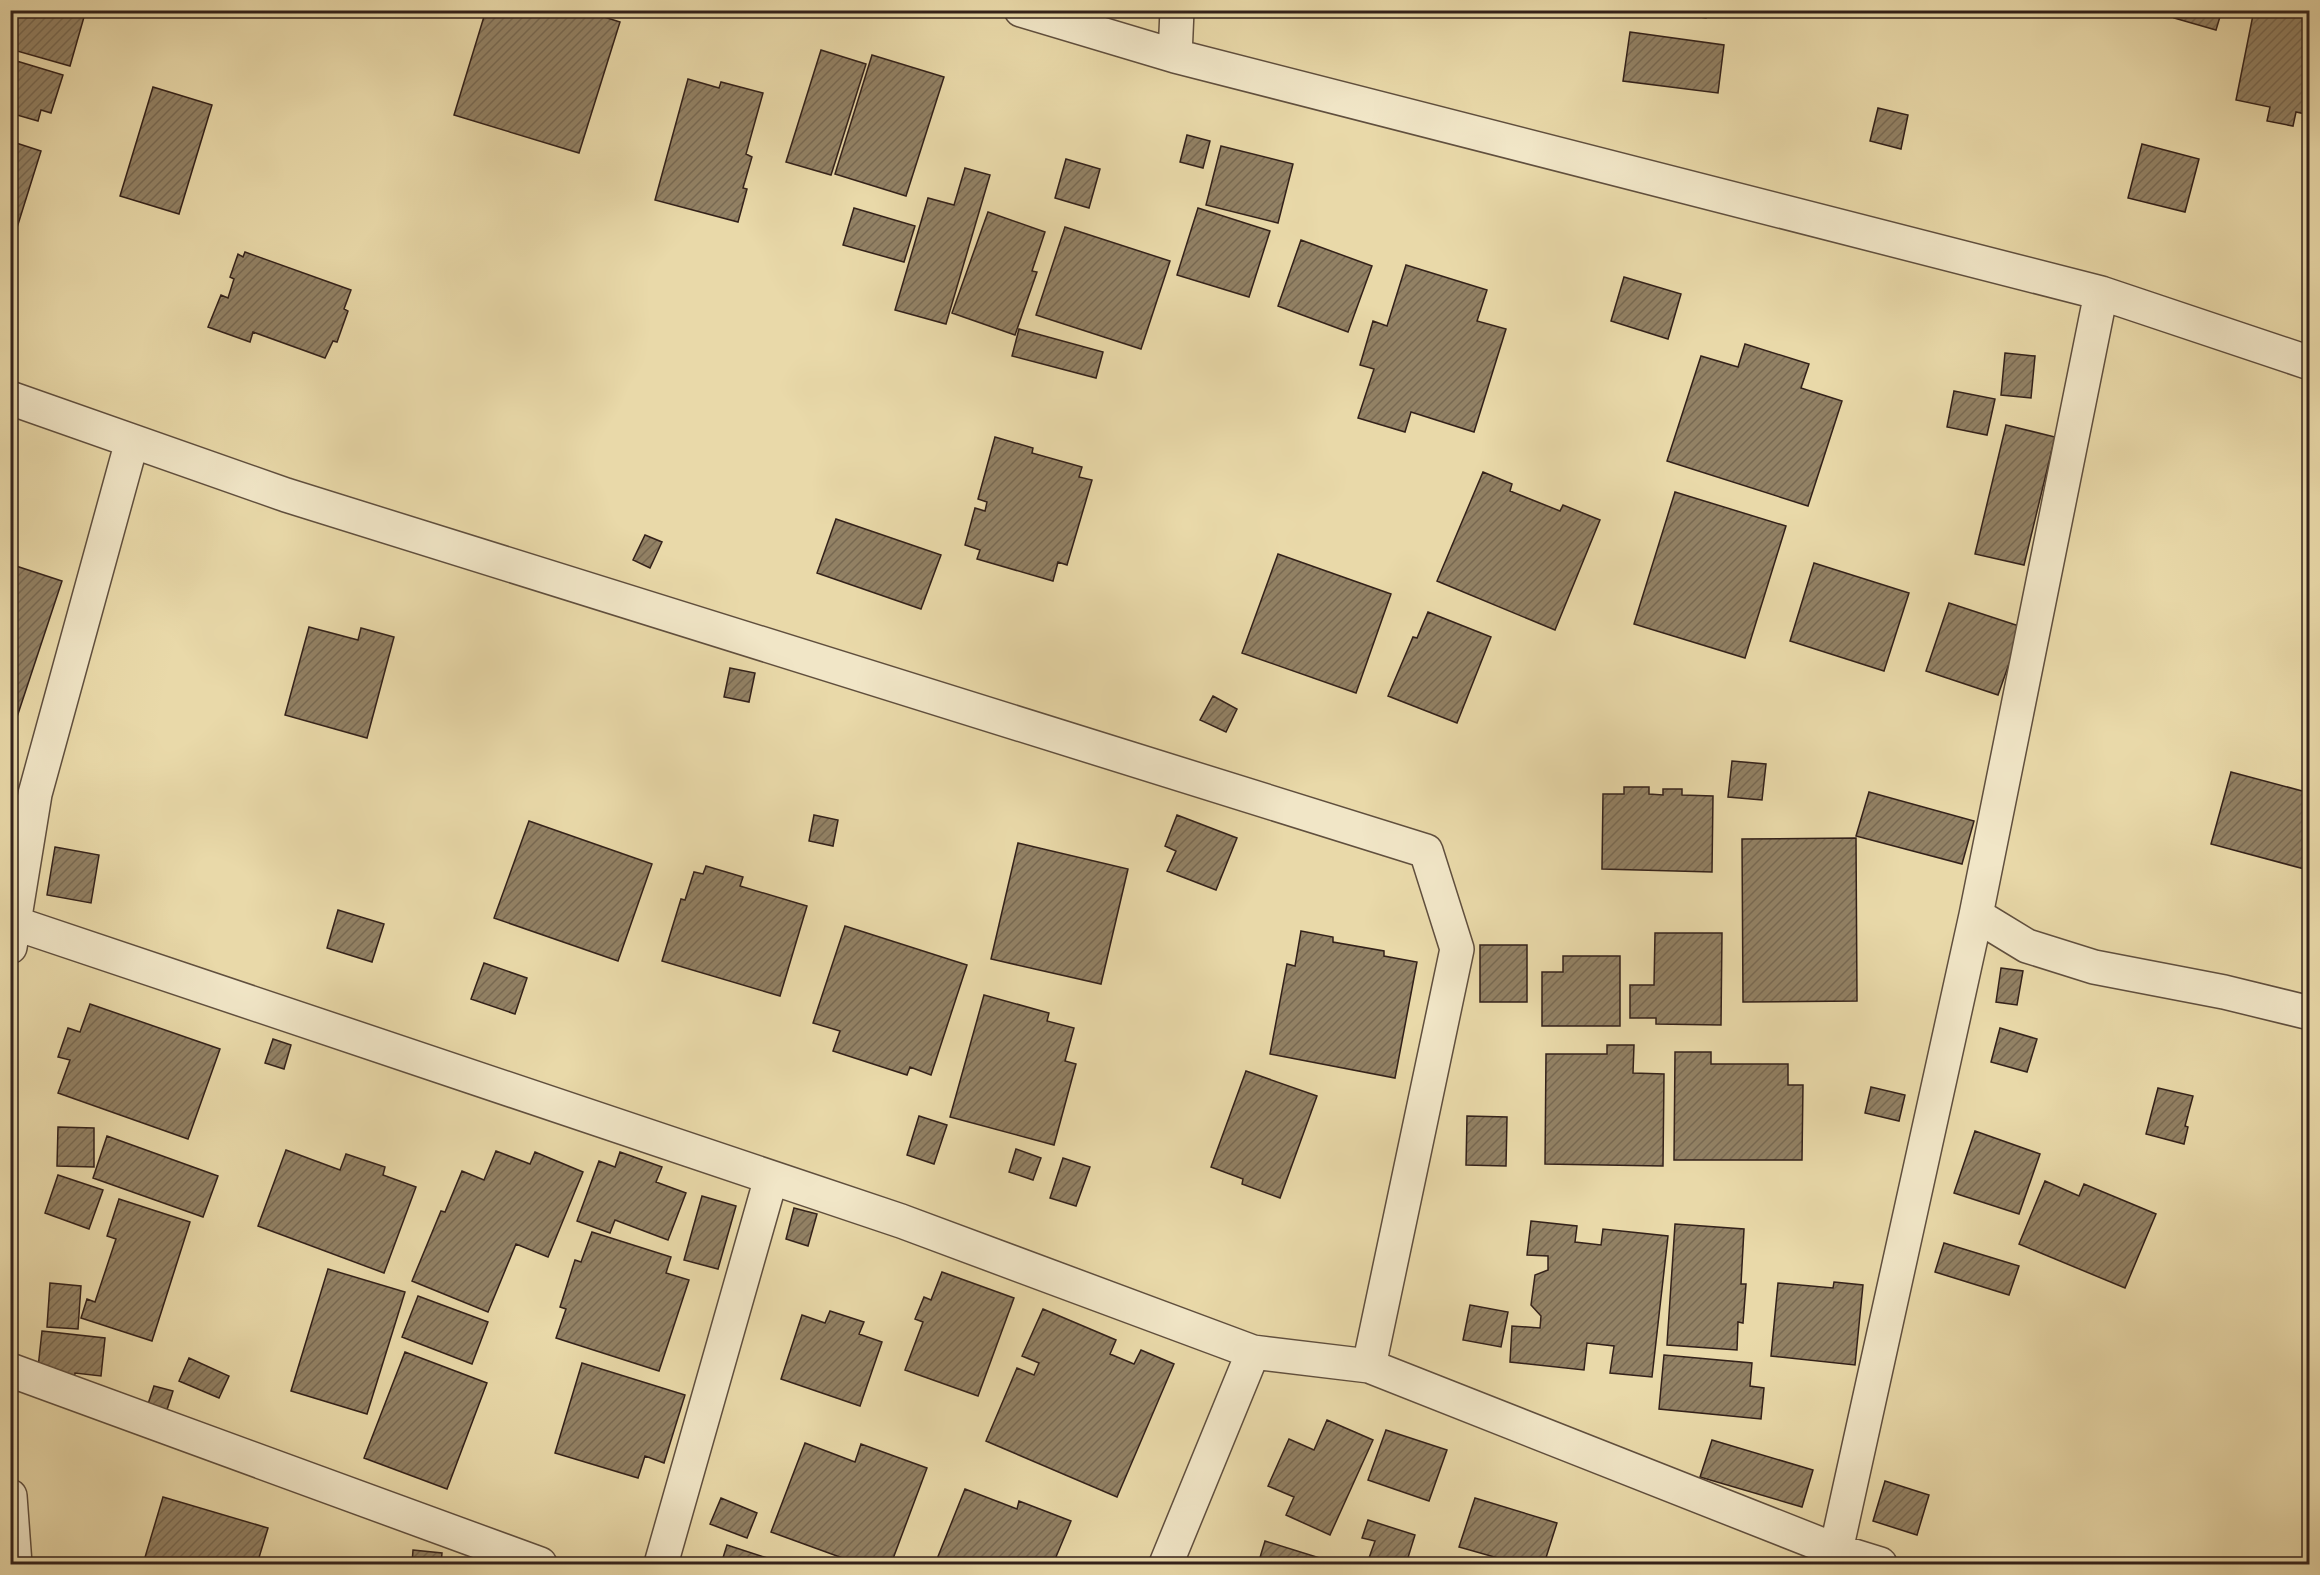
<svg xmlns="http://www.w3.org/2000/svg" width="2320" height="1575" font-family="'Old Standard TT',serif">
	<defs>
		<pattern id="building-hatch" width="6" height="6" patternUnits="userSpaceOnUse" patternTransform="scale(1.5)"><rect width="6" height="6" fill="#928164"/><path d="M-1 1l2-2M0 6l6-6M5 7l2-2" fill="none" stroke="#786952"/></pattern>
	</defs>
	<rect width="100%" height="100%" fill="#e9d9a9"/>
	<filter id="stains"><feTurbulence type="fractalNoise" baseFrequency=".00333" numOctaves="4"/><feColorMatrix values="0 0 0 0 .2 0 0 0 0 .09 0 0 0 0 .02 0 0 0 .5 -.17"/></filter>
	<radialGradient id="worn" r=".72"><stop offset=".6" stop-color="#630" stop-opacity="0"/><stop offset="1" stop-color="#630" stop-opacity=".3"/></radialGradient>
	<path fill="url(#building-hatch)" stroke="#33211a" stroke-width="1.5" d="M10,10H86L70,66L10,49Z
		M486,10H582L620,22L579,153L454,115Z
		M1652,10H1707L1706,18Z
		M2176,10H2222L2216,30L2174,18Z
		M2254,10H2310V115L2296,112L2293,126L2267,121L2270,107L2236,100Z
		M1630,32L1724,45L1718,93L1623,81Z
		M821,50L866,64L831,175L786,162Z
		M872,55L944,77L906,196L835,174Z
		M10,59L63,75L51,113L41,110L38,121L10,113Z
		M688,79L719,88L721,82L763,93L746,154L752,157L743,188L747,189L738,222L655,200Z
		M153,87L212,105L179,214L120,196Z
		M1878,108L1908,115L1901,149L1870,141Z
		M1187,135L1210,141L1203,168L1180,162Z
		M10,141L41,151L10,250Z
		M2142,144L2199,159L2185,212L2128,198Z
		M1221,146L1293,164L1278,223L1206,205Z
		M1066,159L1100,169L1089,208L1055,198Z
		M965,168L990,175L946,324L895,310L928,198L954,205Z
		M854,208L915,226L904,262L843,245Z
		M1198,208L1270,231L1249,297L1177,275Z
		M988,212L1045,232L1032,271L1037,272L1015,335L952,313Z
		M1065,227L1170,261L1141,349L1036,315Z
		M1301,240L1372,266L1348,332L1278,306Z
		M245,252L351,290L344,309L348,311L337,342L333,341L325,358L253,332L250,342L208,327L221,295L228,298L234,279L230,277L238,254L243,257Z
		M1406,265L1487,290L1477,321L1506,329L1474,432L1411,412L1405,432L1358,418L1374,369L1360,365L1373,321L1387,326Z
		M1624,277L1681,294L1668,339L1611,321Z
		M1019,329L1103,352L1096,378L1012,356Z
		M1745,344L1809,364L1801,388L1842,401L1808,506L1667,461L1701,356L1738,367Z
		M2005,353L2035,356L2031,398L2001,395Z
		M1954,391L1995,399L1987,435L1947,427Z
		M2006,425L2055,437L2024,565L1975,554Z
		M995,437L1033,448L1032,453L1082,467L1079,477L1092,480L1067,565L1058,562L1053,581L977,559L980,550L965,545L975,508L985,511L987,502L978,499Z
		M1483,472L1512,484L1510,491L1560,511L1563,505L1600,520L1555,630L1437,581Z
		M1675,492L1786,526L1745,658L1634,624Z
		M836,519L941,555L921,609L817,573Z
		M645,535L662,542L650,568L633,560Z
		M1278,554L1391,594L1356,693L1242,653Z
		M1814,563L1909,593L1884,671L1790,641Z
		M13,565L62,581L16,720L10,718V572Z
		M1949,603L2022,627L1998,695L1926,671Z
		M1428,612L1491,637L1457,723L1388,696L1413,637L1417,638Z
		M309,627L358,640L361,628L394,637L367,738L285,715Z
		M730,668L755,673L749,702L724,697Z
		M1213,696L1237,709L1226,732L1200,720Z
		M1732,761L1766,764L1762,800L1728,797Z
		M2231,772L2310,793L2308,870L2211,844Z
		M1624,787H1649V794L1663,795V789H1682V795L1713,796L1712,872L1602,869L1603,794H1624Z
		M1869,792L1974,821L1962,864L1856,836Z
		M814,815L838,820L833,846L809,841Z
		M1177,815L1237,838L1216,890L1167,871L1176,851L1165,846Z
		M529,821L652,864L618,961L494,918Z
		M1856,838L1857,1001L1743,1002L1742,839Z
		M1018,843L1128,869L1101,984L991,959Z
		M55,847L99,855L91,903L47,895Z
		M706,866L743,877L740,886L807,906L780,996L662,961L681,899L685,900L694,872L703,874Z
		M2310,886V910L2303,908Z
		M338,910L384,924L372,962L327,948Z
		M845,926L967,965L931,1075L910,1067L907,1075L833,1051L840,1031L813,1023Z
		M1301,931L1333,937V942L1384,951V956L1417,962L1395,1078L1270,1054L1287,964L1295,966Z
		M1655,933H1722L1721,1025L1656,1024V1018H1630V985H1654Z
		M1480,945H1527V1002H1480Z
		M1563,956H1620V1026H1542V972H1563Z
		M484,963L527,978L515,1014L471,999Z
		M2001,968L2023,971L2017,1005L1996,1002Z
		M984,995L1049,1013L1047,1021L1074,1028L1065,1061L1076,1064L1054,1145L950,1117Z
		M90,1004L220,1049L188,1139L58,1093L70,1060L58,1057L68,1028L80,1032Z
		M2000,1028L2037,1039L2027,1072L1991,1062Z
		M273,1039L291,1045L284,1069L265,1063Z
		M1607,1045H1634L1633,1073L1664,1074L1663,1166L1545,1164L1546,1054H1607Z
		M1675,1052H1711V1064H1788V1085H1803L1802,1160H1674Z
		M1246,1071L1317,1096L1280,1198L1242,1184L1243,1179L1211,1167Z
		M1871,1087L1905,1095L1899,1121L1865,1113Z
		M2158,1088L2193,1096L2185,1126L2188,1127L2184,1144L2146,1134Z
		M919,1116L947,1125L934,1164L907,1155Z
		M1467,1116L1507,1117L1506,1166L1466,1165Z
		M58,1127L94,1128V1167L57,1166Z
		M1975,1131L2040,1154L2019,1214L1954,1193Z
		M107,1136L218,1176L203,1217L93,1178Z
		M1016,1149L1041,1158L1033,1180L1009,1172Z
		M286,1150L340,1170L346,1154L385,1167L383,1175L416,1187L384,1273L258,1226Z
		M496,1151L530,1164L535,1152L583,1172L548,1257L516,1244L488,1312L412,1281L441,1211L445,1212L462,1171L484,1180Z
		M620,1152L662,1167L656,1182L686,1193L668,1240L615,1220L610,1233L577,1221L599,1161L615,1167Z
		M1063,1158L1090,1167L1076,1206L1050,1198Z
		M58,1175L103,1190L89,1229L45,1213Z
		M2045,1181L2079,1196L2084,1184L2156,1214L2125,1288L2019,1244Z
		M702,1196L736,1206L718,1269L684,1260Z
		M119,1199L190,1222L152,1341L81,1318L87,1299L95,1302L116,1239L107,1236Z
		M794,1208L817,1214L808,1246L786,1239Z
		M1531,1221L1577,1226L1575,1242L1601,1245L1603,1229L1668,1236L1652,1377L1610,1373L1614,1346L1587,1343L1584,1370L1510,1362L1512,1326L1540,1328L1541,1316L1531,1305L1535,1275L1548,1270V1256L1527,1255Z
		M1675,1224L1744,1229L1741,1284H1746L1743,1323L1738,1322L1737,1350L1667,1345Z
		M592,1232L671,1257L666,1273L689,1280L659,1371L556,1338L566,1309L560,1307L575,1260L581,1262Z
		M1944,1243L2019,1266L2009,1295L1935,1272Z
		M328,1269L405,1292L367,1414L291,1391Z
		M942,1272L1014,1298L978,1396L905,1370L923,1322L915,1319L924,1297L931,1300Z
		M1834,1282L1863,1285L1855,1365L1771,1356L1778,1283L1833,1288Z
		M50,1283L81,1286L78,1329L47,1327Z
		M418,1296L488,1322L472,1364L402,1337Z
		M1470,1305L1508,1312L1501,1347L1463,1340Z
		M1043,1309L1116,1340L1110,1354L1134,1364L1141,1350L1174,1364L1117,1497L986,1441L1017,1368L1034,1375L1039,1363L1022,1356Z
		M830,1311L864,1322L859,1334L882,1342L860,1406L781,1379L802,1315L825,1323Z
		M42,1331L105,1338L101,1376L75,1373L74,1381L37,1377Z
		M405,1352L487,1383L447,1489L364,1458Z
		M1664,1355L1752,1363L1750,1386L1764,1388L1761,1419L1659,1409Z
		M189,1358L229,1376L219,1398L179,1381Z
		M582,1363L685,1395L664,1463L645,1456L638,1478L555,1453Z
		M154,1386L173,1391L164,1419L145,1413Z
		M1327,1420L1373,1440L1330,1535L1286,1515L1294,1497L1268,1486L1289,1439L1314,1450Z
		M1386,1430L1447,1450L1429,1501L1368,1480Z
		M1712,1440L1813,1470L1802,1507L1700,1477Z
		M805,1443L855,1462L861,1444L927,1468L891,1564H859L771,1532Z
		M1885,1481L1929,1495L1917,1535L1873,1521Z
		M965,1489L1017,1509L1019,1501L1071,1521L1053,1564H935Z
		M163,1497L268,1528L257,1564H143Z
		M721,1498L757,1513L747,1538L710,1524Z
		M1475,1498L1557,1523L1544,1564H1519L1459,1547Z
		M1368,1520L1415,1535L1406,1564H1389L1369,1558L1375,1541L1362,1538Z
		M1265,1541L1339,1564H1258Z
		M727,1545L786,1564H721Z
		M413,1550L442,1553L441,1564H412Z"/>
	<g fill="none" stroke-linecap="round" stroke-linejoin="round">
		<g stroke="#604f3e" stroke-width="36">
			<path id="minor" d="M1021,10L1175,56L2101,293L2310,363
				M1175,56L1177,10
				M10,398L286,495L1426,851L1457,949L1369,1366
				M1976,915L2027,946L2094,967L2224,992L2310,1013
				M14,923L901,1221L1253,1352L1369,1366L1838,1551L1880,1564
				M10,947L35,794L132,441
				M10,1370L540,1564
				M10,1496L15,1564
				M661,1564L771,1178
				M1166,1564L1253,1352
				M1833,1564L1976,915L2101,293"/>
		</g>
		<use href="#minor" stroke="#f1e6c7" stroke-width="33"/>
	</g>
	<rect width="2320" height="1575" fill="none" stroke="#e9d9a9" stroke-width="36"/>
	<rect x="12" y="12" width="2296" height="1551" fill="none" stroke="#33211a" stroke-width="3"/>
	<rect x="18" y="18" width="2284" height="1539" fill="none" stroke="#33211a" stroke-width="1.5"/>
	<rect width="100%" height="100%" filter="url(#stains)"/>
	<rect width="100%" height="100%" fill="url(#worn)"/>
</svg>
